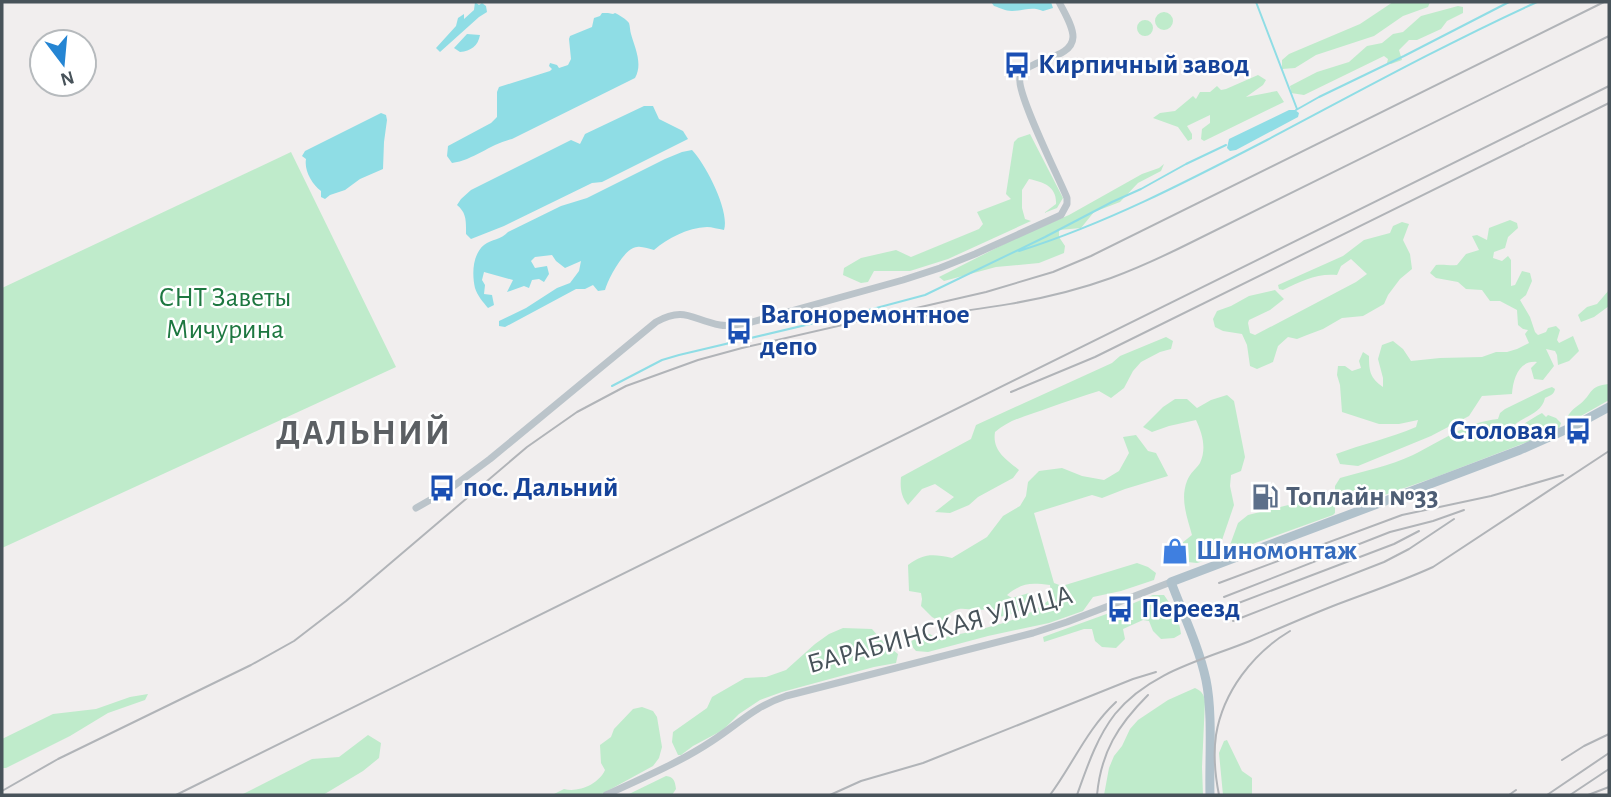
<svg xmlns="http://www.w3.org/2000/svg" width="1611" height="797" font-family="'Alegreya Sans',sans-serif">
	<rect width="100%" height="100%" fill="#f1eeee"/>
	<path fill="#bfebcb" d="M1393,2H1430L1428,7L1403,16L1374,36L1316,55L1295,68L1282,69V60L1289,54L1360,24Z
		M1458,6L1463,7V13L1447,21L1441,29L1417,40H1409L1399,50L1402,60L1391,64L1387,63L1388,59L1384,56L1304,95L1291,93L1290,86L1317,72L1349,62L1367,46L1382,43L1393,34L1403,32L1421,16Z
		M1155 21a9 9 0 1 1 18 0a9 9 0 1 1-18 0Z
		M1137 28a8 8 0 1 1 16 0a8 8 0 1 1-16 0Z
		M1258,75L1266,80L1263,85L1246,97L1277,91L1284,102L1204,141L1201,139L1202,129L1210,123V115L1187,126L1192,134V139L1188,141L1178,127L1153,118L1160,113L1175,111L1193,96L1196,99L1200,92H1210L1217,86L1221,90L1226,89Z
		M1030,134L1063,198L1057,208L1044,213L1056,204C1057,187 1044,182 1029,179L1022,190V208L1025,219L1031,221L948,259L910,271H874L868,282L861,283L843,275L844,268L861,258L896,250L911,257L979,229L983,224L977,212L1011,199L1006,194L1014,142L1018,138Z
		M291,152L396,367L2,548V288Z
		M1164,164L1161,171L1138,183L1120,202L1094,212L1081,228L1059,230V237L1065,246L1064,253L1039,263L996,267L944,281L939,277L1018,237L1069,215L1142,174L1159,168Z
		M1510,220L1517,223L1518,228L1508,237L1505,248L1494,252L1493,258L1502,261L1508,256L1511,260V286L1515,285L1522,271L1530,273L1532,281L1526,295L1520,300L1530,317L1535,332L1538,335L1546,332L1548,328L1556,326L1560,330L1557,340L1559,343L1573,336L1579,351L1569,361L1558,365L1557,355L1555,351L1546,349L1554,366L1543,380L1534,379L1531,368L1537,362C1519,360 1513,379 1512,394L1482,396L1469,416L1431,436L1358,466L1340,464L1336,454C1363,444 1390,438 1416,427L1418,420L1399,424H1379L1342,412L1340,385L1337,375L1338,366H1345L1352,371L1361,368L1359,361L1363,352L1369,356C1369,371 1370,378 1383,387V378L1378,359L1382,345L1393,341L1403,349L1411,361L1440,358L1482,357L1496,352H1507L1517,349L1529,343L1525,334L1528,330L1523,329L1518,325L1517,310L1500,301H1490L1482,290L1466,289L1458,282L1436,278L1430,273L1436,265C1444,264 1450,266 1457,265L1466,254L1479,250L1472,236L1477,235L1487,240L1489,228Z
		M1402,222L1409,224L1403,240L1410,254L1412,269L1400,279L1388,295L1384,304L1363,316L1342,318L1323,329L1307,335L1297,339L1288,337L1278,346L1273,362L1257,369L1250,366L1247,345L1242,334L1223,331L1215,327L1213,319L1217,311L1231,306L1249,296L1275,290L1284,299L1270,310L1249,320L1248,323L1250,333L1255,335L1356,282L1367,274L1351,259L1341,266L1337,275C1317,273 1301,281 1283,290L1279,289L1278,285L1343,256L1364,240L1390,233L1393,226Z
		M1609,290V306L1594,317L1581,322L1578,315L1587,307L1597,304Z
		M1166,337L1173,341L1171,349L1160,352L1141,362L1133,371L1124,388L1111,398L1099,391C1083,396 1067,401 1051,407C1031,415 1011,418 995,432C992,451 1006,459 1019,470L1013,478L978,497L969,505L950,513L935,512L954,497L935,484L922,489L908,505C901,497 900,488 901,477L971,439L976,425L1112,363L1120,356Z
		M1609,384V400L1581,416L1567,417C1572,410 1573,409 1580,404C1593,394 1588,386 1609,384Z
		M1552,387L1555,389C1554,395 1549,396 1545,398C1542,413 1525,416 1514,425L1516,427C1525,425 1533,417 1542,413L1546,417L1548,415L1556,418L1561,423L1559,429L1556,431L1436,477L1356,505L1352,497L1340,495L1335,492V486L1340,478C1364,471 1390,466 1413,455C1440,442 1466,422 1498,419L1500,413L1505,409L1546,389Z
		M1227,395L1234,401L1245,457L1241,471L1231,475L1230,486L1234,505L1221,543L1213,558L1197,563L1187,562L1182,554V543L1192,535C1187,517 1180,499 1187,481C1190,473 1196,469 1200,463C1207,448 1202,433 1196,420L1169,426L1152,432L1143,427L1163,407L1175,399H1187L1197,408L1211,400Z
		M1136,435L1148,451L1156,453L1168,476L1125,489L1102,498L1092,495L1034,513L1054,583L1062,586L1137,563L1148,567L1156,573L1154,580L1121,591L1093,597L1083,611L1049,623L988,636L928,652L916,651L909,643L920,635L930,634L937,639C969,632 1028,622 1051,598L1050,585C1031,583 1023,582 1007,595L1012,598L1029,593L1034,601C1022,610 1012,616 997,617L986,609C963,613 961,600 941,622L932,617L921,606L922,599L921,593L909,591L908,565C924,553 933,554 952,558L987,537L1003,516L1020,506L1026,496L1028,482L1039,471L1062,468L1082,476L1104,480L1119,471L1129,453L1123,437Z
		M1321,497L1335,507V513L1333,515L1236,550L1233,549L1230,545L1238,523L1248,515Z
		M1153,595H1164C1173,608 1179,618 1181,634L1174,638L1161,639L1153,631L1149,621L1143,620L1123,629L1125,639L1116,648L1102,647L1095,641L1092,629H1084L1044,642L1043,637L1112,612L1118,615L1122,608Z
		M843,628L872,629L884,643L898,654L896,663L874,667L782,692L760,700L739,714L723,730L693,746L681,755H678L672,742L673,732L707,708L712,697L745,678L766,677L786,670L815,644L829,634Z
		M1195,688C1202,691 1204,695 1205,701L1202,767L1203,795H1104L1109,768L1114,756L1122,746L1130,729L1138,720L1168,700Z
		M148,694L145,700L108,713L70,736L6,768H2V739L53,714L96,709L130,697Z
		M642,707L653,711L657,717L662,747L659,758L653,766L600,795H552L564,789C578,793 599,784 605,770L601,763L600,745L611,737L614,729L633,709Z
		M368,735L381,743L379,758L363,771L323,795H241L312,759L339,757Z
		M1227,740L1242,771L1252,778V795H1223L1219,753L1224,741Z
		M666,776C674,777 675,781 676,789L672,795H627Z"/>
	<path fill="#8fdde5" d="M475,2L479,5L482,3L486,6L487,12L479,17L440,52L436,48L456,26L458,18L464,14V19L474,10Z
		M991,2H1051L1053,8L1043,11C1031,6 1024,11 1012,11C1005,11 1001,8 994,6Z
		M602,13H608L613,14L615,13C619,15 626,19 629,23C630,26 630,31 631,34C635,48 643,64 635,78L512,139C490,144 474,160 452,163L447,156L448,146L491,123L497,117V92L499,87L550,71L552,69L549,66L550,63L557,65L559,68L568,65L571,59L569,39L570,36L592,27L594,18L600,16Z
		M467,34L480,35C478,46 471,51 460,52L454,48Z
		M644,106H653L659,119L683,131L688,139L602,182L592,183L504,226L471,239L466,234C466,222 467,213 457,205L461,199L471,190L571,140L580,144L585,134Z
		M1289,110H1295L1299,113L1298,117L1236,150L1230,151L1227,148L1229,139Z
		M381,113L386,115L387,120L384,142L383,169L360,179L345,190L330,195L325,199L321,197V191C312,184 304,171 306,159L302,156L305,151Z
		M692,150C706,165 730,211 724,230C718,229 712,227 707,227C687,228 668,238 654,250C649,249 642,246 637,247C625,247 608,279 605,290L598,291L593,285L585,289H576L505,327L499,326V321L526,308L557,288L570,283L579,271L581,261L565,268L556,261L552,255L535,257L531,261L535,268L547,266L549,274L544,282L539,279L532,280L529,288L524,286L507,292L513,280L484,272L482,280L485,285L484,294L492,295L494,305L488,308C483,302 477,295 475,288C472,275 472,255 484,245C492,239 501,240 508,232L561,206L587,198L665,159L682,152Z"/>
	<g fill="none" stroke-linecap="round" stroke-linejoin="round">
		<path stroke="#8fdde5" stroke-width="2" d="M1256,2L1297,109
			M1296,110L1319,97L1404,56L1509,2
			M1019,251C1105,224 1186,182 1267,140C1356,93 1445,44 1537,2
			M612,386L662,360L679,355L865,311L925,295L1045,237L1112,202L1141,189L1186,164L1226,145"/>
		<path stroke="#bbc4ca" stroke-width="7" d="M416,508L451,488L490,459L656,322C685,306 692,320 720,325C731,327 741,324 752,322L903,280L940,268L975,254L1061,215L1067,204V198C1059,178 1016,93 1020,78C1026,57 1072,61 1073,37C1073,26 1064,12 1059,2
			M606,795C642,778 679,763 712,741C740,723 753,707 786,696L1033,633L1067,622L1171,582"/>
		<path stroke="#b0c1cb" stroke-width="9" d="M1210,795C1209,760 1213,714 1206,680C1199,647 1183,614 1171,582L1520,450L1572,427L1609,407"/>
		<path stroke="#b1b4b8" stroke-width="2" d="M906,318C975,310 1045,302 1111,278C1138,268 1164,256 1190,243L1609,36
			M1011,392L1095,357L1609,103
			M1219,583L1402,515L1491,496L1563,475
			M1224,597L1390,532L1433,521L1464,510
			M1228,607L1394,544L1419,531
			M1233,621L1384,562L1409,549L1454,519
			M1562,760L1584,746L1609,734
			M2,791L58,759L251,665L294,641L346,601L527,447L577,412L626,386L698,360L742,348L986,292L1053,272L1091,256L1604,2
			M176,795L1609,86
			M830,795L861,781L923,763L1133,679L1156,672
			M1050,795C1073,764 1087,729 1116,702
			M1077,795C1087,767 1097,737 1115,714C1149,672 1203,660 1250,641C1278,629 1305,617 1333,606C1367,593 1400,582 1433,567L1609,451
			M1097,795C1101,752 1118,725 1148,695
			M1219,795C1215,775 1213,756 1216,735C1223,692 1253,653 1290,631
			M1509,795L1516,790
			M1547,795L1609,753
			M1570,795L1609,769
			M1588,795L1609,787"/>
	</g>
	<defs>
		<g id="bus-bare" transform="scale(2.1)"><path d="M-5-6H5V4H4V6H2V4H-2V6H-4V4H-5ZM-3.5-4V0h7V-4ZM-3.5 1.2v1.5H-2V1.2ZM2 1.2v1.5H3.5V1.2Z" fill="#1a4fb4" stroke="#fff" stroke-width="2.5" paint-order="stroke"/></g>
		<g id="fuel-bare" transform="scale(2.1)"><path d="M-5.5-6h7V0h2V4h1.3V-2.5L3-4.5l.8-.8L6-3V5H2.5V1h-1V6h-7ZM-4.2-4.7v3.2H.2V-4.7Z" fill="#5c6f8a" stroke="#fff" stroke-width="2.5" paint-order="stroke"/></g>
		<g id="shop-bare" transform="scale(2.1)"><path d="M-5-2.5h2.3a2.7 3.5 0 0 1 5.4 0H5L5.5 6h-11ZM-1.5-2.5h3a1.5 2.3 0 0 0-3 0Z" fill="#3f7fe0" stroke="#fff" stroke-width="2.5" paint-order="stroke"/></g>
	</defs>
	<g fill-rule="evenodd">
		<use href="#bus-bare" x="1017" y="65"/>
		<use href="#bus-bare" x="739" y="331"/>
		<use href="#bus-bare" x="1578" y="431"/>
		<use href="#bus-bare" x="442" y="488"/>
		<use href="#fuel-bare" x="1265" y="497"/>
		<use href="#shop-bare" x="1175" y="551"/>
		<use href="#bus-bare" x="1120" y="609"/>
	</g>
	<g text-anchor="middle" dominant-baseline="central" stroke-width="5" stroke-linejoin="round" paint-order="stroke">
		<g font-size="28" font-weight="bold" fill="#164399" stroke="#fff" text-anchor="start">
			<text x="1038" y="65">Кирпичный завод</text>
			<text x="760" y="315">Вагоноремонтное<tspan x="760" dy="32">депо</tspan></text>
			<text x="1557" y="431" text-anchor="end">Столовая</text>
			<text x="463" y="488">пос. Дальний</text>
			<text x="1141" y="609">Переезд</text>
		</g>
		<g font-size="28" fill="#1d7740" stroke="#fff">
			<text x="225" y="298">СНТ Заветы<tspan x="225" dy="32">Мичурина</tspan></text>
		</g>
		<g font-size="28" font-weight="bold" fill="#4e5e75" stroke="#fff" text-anchor="start">
			<text x="1286" y="497">Топлайн №33</text>
		</g>
		<g font-size="28" font-weight="bold" fill="#366cbe" stroke="#fff" text-anchor="start">
			<text x="1196" y="551">Шиномонтаж</text>
		</g>
		<g font-size="28" fill="#48535a" stroke="#fff">
			<text transform="translate(940 630) rotate(-15)">БАРАБИНСКАЯ УЛИЦА</text>
		</g>
		<g font-size="35" font-weight="bold" letter-spacing="2" fill="#5b5f63" stroke="#fff">
			<text x="364" y="433">ДАЛЬНИЙ</text>
		</g>
	</g>
	<rect width="1611" height="797" fill="none" stroke="#48535a" stroke-width="7"/>
	<g transform="translate(63 63) rotate(164)"><circle r="33" fill="#ffffff" stroke="#b6babd" stroke-width="2"/>
	<path d="M0-5L12 26L0 18L-12 26Z" fill="#2585d3"/>
	<text y="-10" font-size="19" font-weight="bold" text-anchor="middle" fill="#48535a">N</text>
	</g>
</svg>
